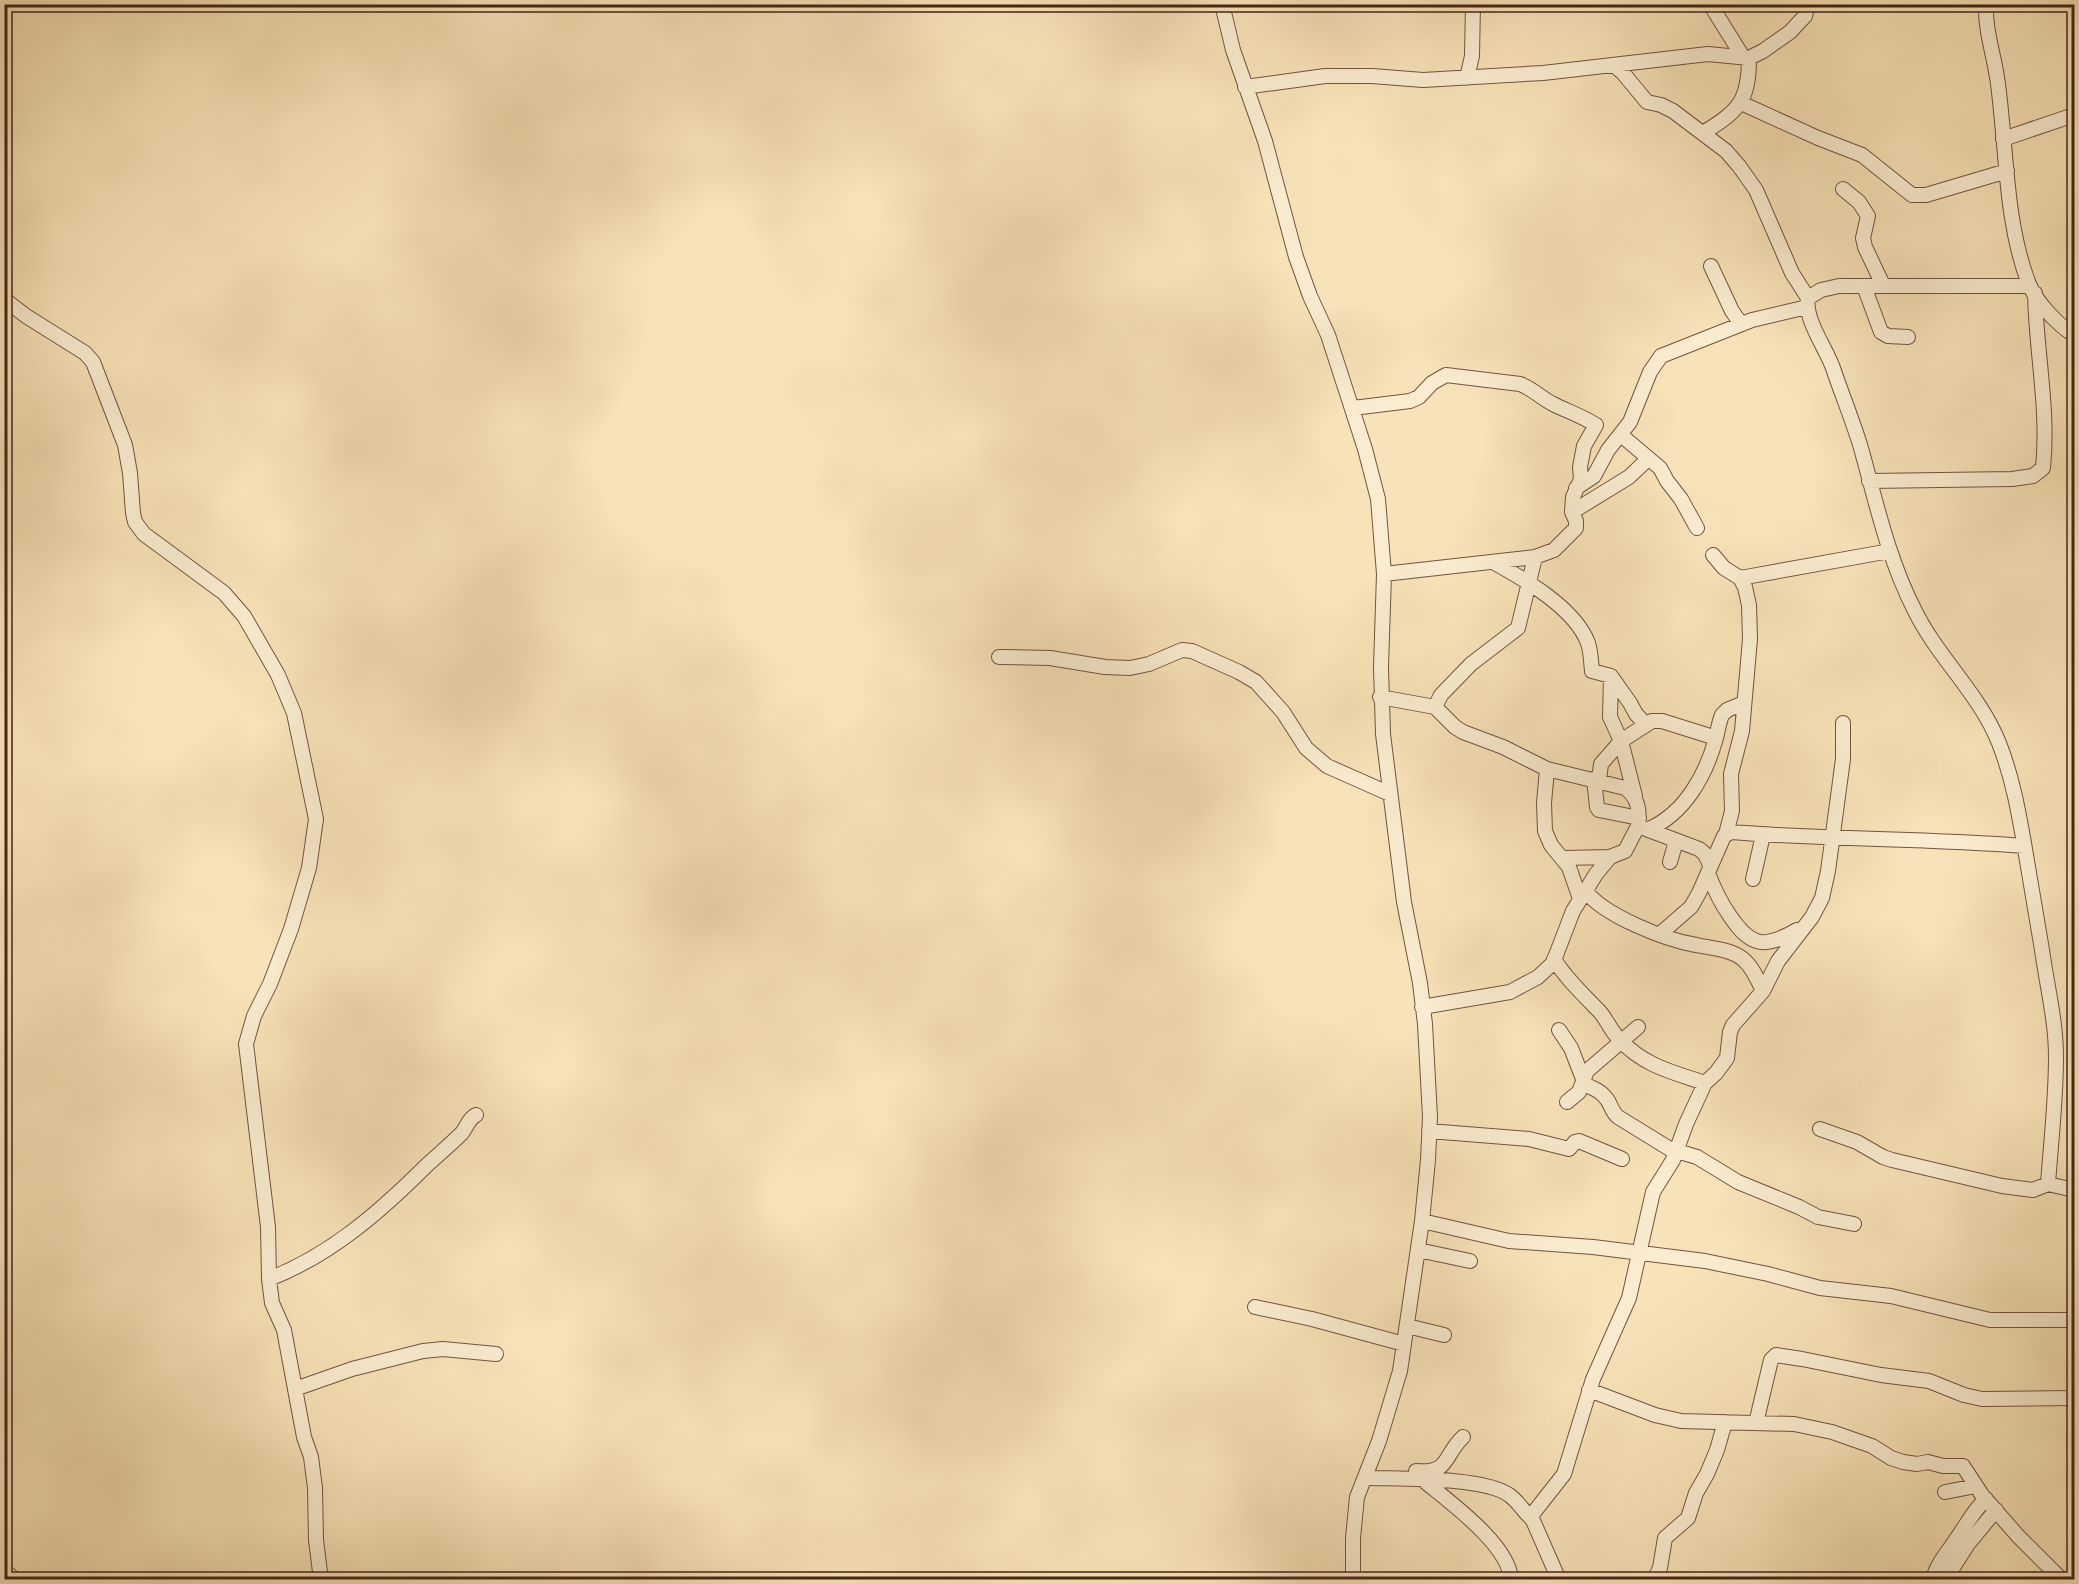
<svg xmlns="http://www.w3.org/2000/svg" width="2079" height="1584" font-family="'Old Standard TT',serif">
	<rect width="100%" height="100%" fill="#f8e2b7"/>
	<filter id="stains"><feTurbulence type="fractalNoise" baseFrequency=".00333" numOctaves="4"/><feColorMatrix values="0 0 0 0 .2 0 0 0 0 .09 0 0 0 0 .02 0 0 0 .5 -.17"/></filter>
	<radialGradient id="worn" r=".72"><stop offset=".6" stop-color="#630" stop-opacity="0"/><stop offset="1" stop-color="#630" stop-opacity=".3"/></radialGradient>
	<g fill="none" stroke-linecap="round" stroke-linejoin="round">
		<g stroke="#725440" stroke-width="16">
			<path id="minor" d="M1222,4L1233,50L1265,141L1296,257L1310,296L1328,335L1365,449L1378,499L1384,574L1381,667L1383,734L1404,902L1420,983L1425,1024L1430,1117L1428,1160L1422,1221L1400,1371L1379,1441L1357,1497L1353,1538V1580
				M1710,4L1743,57
				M1986,4C1985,29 1993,52 1997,77C2007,144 2004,220 2029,284C2036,302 2058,325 2074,335
				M1615,66L1623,73L1647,102L1661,105L1673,111L1726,151L1739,166L1756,190L1792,273L1808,298
				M1467,78L1472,56L1473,4
				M1245,87L1325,76H1372L1423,80L1543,73L1708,54L1749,58L1763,51L1790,32L1805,16L1808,4
				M1741,103L1818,138L1862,155L1912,195H1926L2007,171
				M1703,133C1738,111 1749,102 1749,58
				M2003,139L2074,115
				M1843,189L1859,202L1868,216L1863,238L1865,247L1883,285
				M1711,266L1732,311L1741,324
				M1864,286L1881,332L1888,336L1908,337
				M2030,286H1839L1821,290L1808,298C1804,319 1826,348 1833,368C1842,395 1853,421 1861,448C1876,502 1888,558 1914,609C1937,657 1979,693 1999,743C2012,776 2018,809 2024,843C2030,879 2036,914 2042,950C2047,986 2056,1021 2056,1057C2056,1100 2051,1142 2048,1184
				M4,299L26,316L85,353L93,362L125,445L130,473L133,513L135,522L144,534L224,593L244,616L251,628L278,675L294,713L316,819L309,868L291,929L270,984L254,1016L246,1044L268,1227L269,1279L272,1303L284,1330L304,1437L311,1457L315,1488L316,1540L321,1580
				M1353,408L1410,401L1419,397L1432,383L1446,375L1520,384C1533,389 1541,398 1553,404C1567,411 1582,416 1596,425L1584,446L1580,467L1581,479L1573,497L1572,512L1576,521V528L1554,550L1535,557L1384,574
				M1621,435L1660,468L1667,481L1681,499L1697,528
				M1869,481L2012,479L2033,476L2043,468C2049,409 2036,352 2035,293
				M1576,488L1594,476L1608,450L1630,422L1650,372L1661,356L1752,320L1807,307
				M1572,512L1629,477L1648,459
				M1713,555L1724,568L1740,578L1890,551
				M1493,562C1524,579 1575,608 1588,643C1591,652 1591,662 1592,671L1611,676L1630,703L1636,714L1646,725
				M999,657L1050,658L1105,667L1130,668L1149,664L1182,650L1192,651L1239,672L1256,682L1283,712L1306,748L1327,766L1390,794
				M1611,676L1610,717L1621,741L1635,796
				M1380,697L1435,707L1455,727L1463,732L1503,747L1547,769L1625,788C1638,797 1640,810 1638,826L1699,849L1705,854L1710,865
				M1435,707L1441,695L1471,664L1518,628L1535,557
				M1547,769L1544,803L1545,831L1551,845L1569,867L1580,899
				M1594,779L1597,807L1599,810L1639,818
				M1599,780L1601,764L1621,741L1652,721H1662L1716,738
				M1649,829C1685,813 1706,775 1716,738C1718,730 1719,722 1722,715L1727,710L1744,703
				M1726,834L1732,811L1731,774L1742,731L1750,639L1749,605L1745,587L1740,578
				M1562,858L1610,857
				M1670,862L1676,841
				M1708,873C1714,889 1720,902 1730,916C1751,947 1764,949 1797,930
				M1753,879L1763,835
				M1585,890C1602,915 1666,940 1696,945C1710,948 1732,949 1744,960C1753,968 1758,980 1763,991
				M1660,934L1691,907L1699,893L1724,836L1731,832C1829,840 1927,838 2024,846
				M1554,959C1566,979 1584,995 1600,1012C1607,1020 1611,1031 1619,1039C1644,1066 1672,1072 1705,1083
				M1422,1007L1510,992L1538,977L1553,963L1573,911L1596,874L1610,857L1625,851L1638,826
				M1559,1030L1571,1048L1585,1084C1592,1089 1599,1089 1605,1097C1611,1103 1611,1111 1618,1117L1670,1149L1697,1157L1738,1182L1799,1207L1818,1217L1854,1224
				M1567,1102L1579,1092L1587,1071L1638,1027
				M1820,1129L1857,1142L1883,1157L1892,1160L2002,1186L2033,1190L2048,1184L2074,1190
				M1429,1131L1529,1139L1569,1149L1575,1142L1579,1141L1622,1159
				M1422,1221L1509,1241L1593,1247L1705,1261L1768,1274L1820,1288L1891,1296L1990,1320H2074
				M1418,1250L1470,1261
				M269,1279C331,1255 381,1211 428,1164C439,1154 451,1144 462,1133C467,1127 468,1119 476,1115
				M1255,1307L1312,1319L1404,1344
				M1407,1326L1444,1335
				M295,1389L352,1369L423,1351L443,1349L496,1354
				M1589,1390L1655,1415L1681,1421L1794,1424L1832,1432L1872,1446L1891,1458L1903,1462L1917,1464L1928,1462L1943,1466H1963L1982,1495L2018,1536L2062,1580
				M1756,1423L1771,1360L1776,1355L1802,1359L1881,1375L1929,1381L1964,1395L1982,1399L2074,1398
				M1416,1471C1450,1474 1443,1456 1463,1437
				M1371,1478C1403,1479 1484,1477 1509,1495C1518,1501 1523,1511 1532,1519
				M1423,1480C1448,1501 1510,1545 1511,1580
				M1945,1492L1976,1486
				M4,1570L15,1580
				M1559,1580L1531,1516L1564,1474L1593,1379L1629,1298L1653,1192L1673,1160L1686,1124L1705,1083L1716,1073L1727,1058L1730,1032L1733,1025L1763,991L1778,961L1812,917L1822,898L1828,871L1843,759V723
				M1654,1580L1660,1568L1665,1538L1688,1518L1696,1493L1707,1474L1717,1450L1725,1422
				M1933,1580C1936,1564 1949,1551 1957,1538C1967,1524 1973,1511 1986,1499
				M1945,1580L1968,1544L1996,1510"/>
		</g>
		<use href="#minor" stroke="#faecd0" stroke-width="14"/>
	</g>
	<rect width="2079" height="1584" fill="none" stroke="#f8e2b7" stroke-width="24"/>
	<rect x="6" y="6" width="2067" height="1572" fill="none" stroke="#462518" stroke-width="3"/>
	<rect x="12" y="12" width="2055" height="1560" fill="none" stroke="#462518" stroke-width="1.5"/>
	<rect width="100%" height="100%" filter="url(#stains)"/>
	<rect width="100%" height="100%" fill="url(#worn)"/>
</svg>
